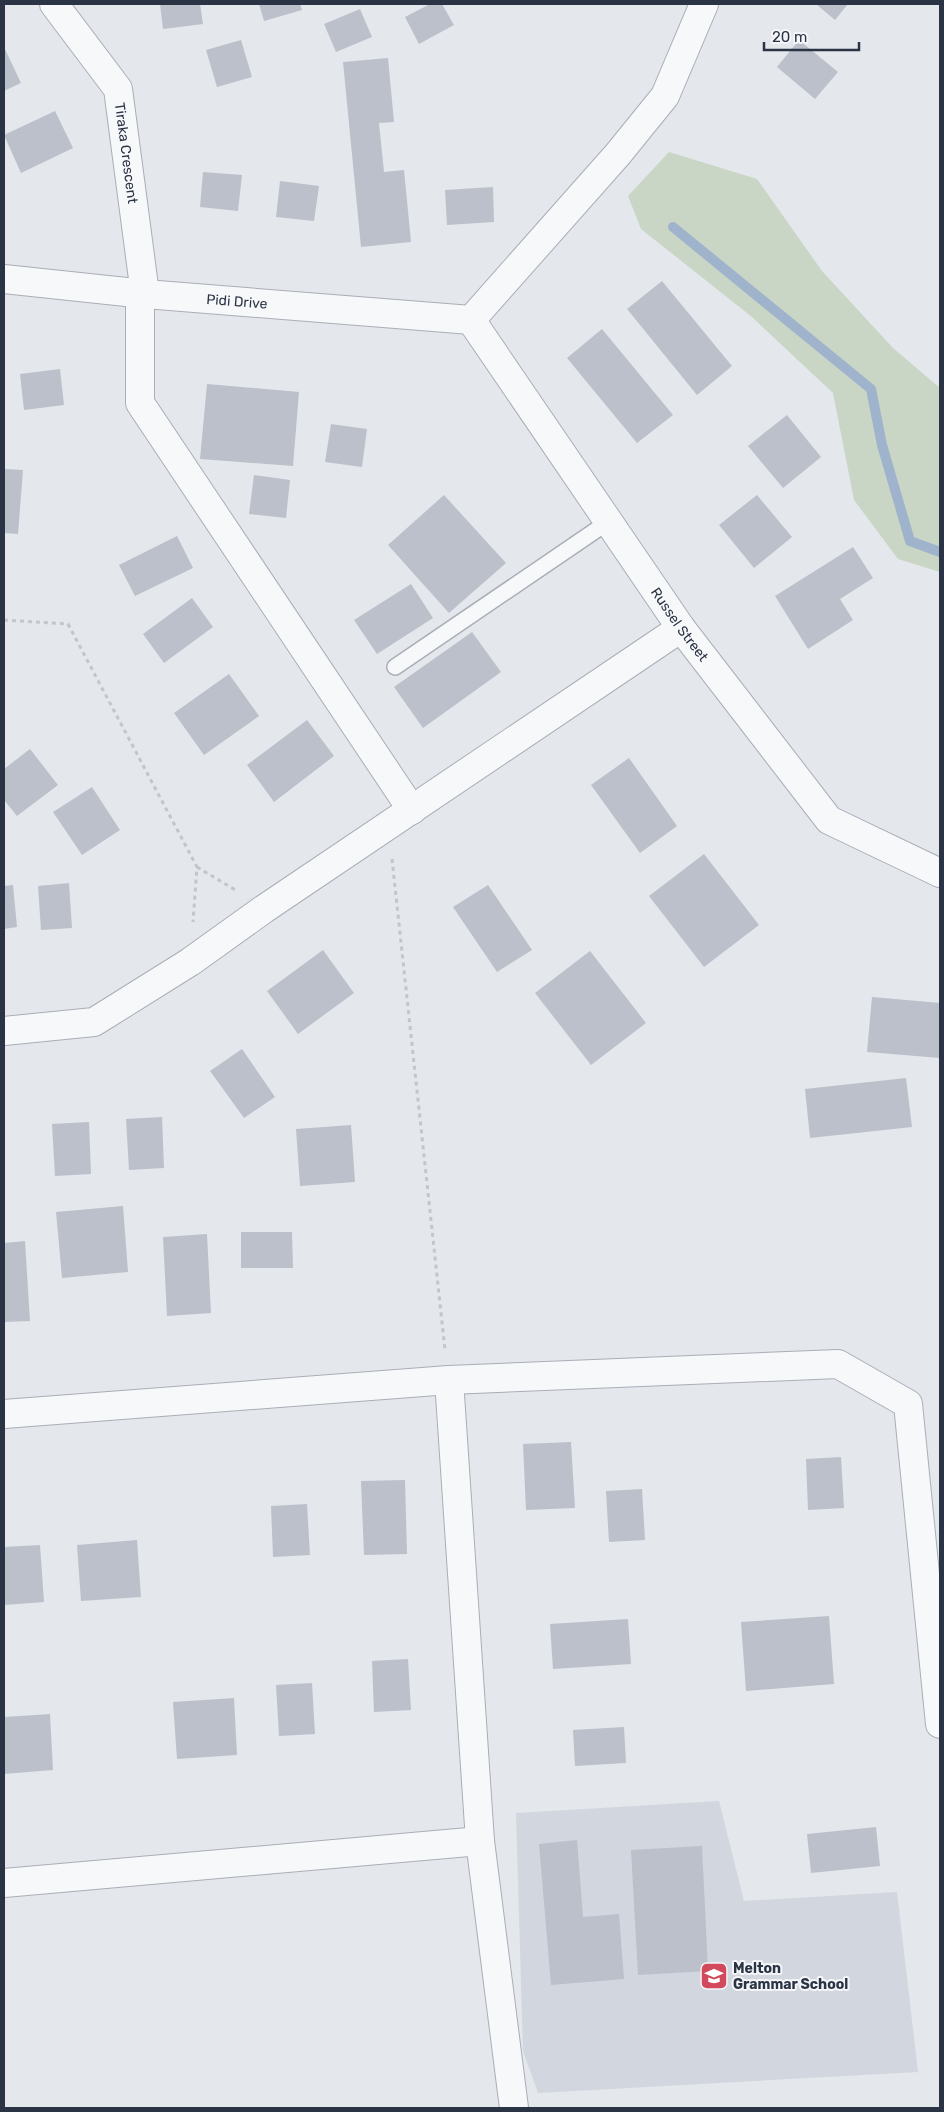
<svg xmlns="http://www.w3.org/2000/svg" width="944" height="2112" font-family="Rubik,sans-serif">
	<rect width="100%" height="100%" fill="#e4e7ec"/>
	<path fill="#d2d6de" d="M719,1801L744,1901L897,1892L918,2072L538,2093L523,2051L516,1813Z"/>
	<path fill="#c9d6c5" d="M669,152L757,179L822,271L893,348L940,388V572L898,559L854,500L833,393L752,317L641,229L628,196Z"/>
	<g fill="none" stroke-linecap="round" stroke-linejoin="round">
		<path stroke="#9fb4cc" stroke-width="10" d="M673,227L871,389L882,445L910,541L940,552"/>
	</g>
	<path fill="#bbc0ca" d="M160,4H200L203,24L163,29Z
		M259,4H300L302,10L264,21Z
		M430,4H442L454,25L419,44L405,17Z
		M816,4H848L835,20Z
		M360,9L372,37L336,52L324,24Z
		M241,40L252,77L217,87L206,50Z
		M799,40L838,72L815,99L777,67Z
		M4,47L21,83L4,91Z
		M388,58L394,122L379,123L384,172L404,170L411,242L361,247L343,62Z
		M55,111L73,148L21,173L4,135Z
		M203,172L242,175L238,211L200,207Z
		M280,181L319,186L314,221L276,217Z
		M493,187L494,222L447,225L445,190Z
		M662,281L732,366L697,395L627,309Z
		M602,329L673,415L637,443L567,358Z
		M60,369L64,405L24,410L20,374Z
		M207,384L299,392L293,466L200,459Z
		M787,415L821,457L783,488L748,446Z
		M331,424L367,429L362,467L325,462Z
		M4,469L23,470L18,534L4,533Z
		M254,475L290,480L286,518L249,514Z
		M444,495L506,563L449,613L388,545Z
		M757,495L792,537L754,568L719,525Z
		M177,536L193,568L135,596L119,565Z
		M853,547L873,578L840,599L853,620L808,649L775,596Z
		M411,584L433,618L377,654L354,620Z
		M192,598L213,627L164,663L143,634Z
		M472,632L501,672L423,728L394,687Z
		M229,674L259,716L204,755L174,713Z
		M307,720L334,756L274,802L247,765Z
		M30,749L58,785L17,816L4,800V769Z
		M629,758L677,826L640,853L591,785Z
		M92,787L120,830L82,855L53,812Z
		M704,854L759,925L704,967L649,896Z
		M69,883L72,928L41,930L38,886Z
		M13,885L17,927L4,929V886Z
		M488,885L532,950L497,972L453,907Z
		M323,950L354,993L298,1034L267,991Z
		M590,951L646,1023L591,1065L535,993Z
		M872,997L940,1003V1058L867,1052Z
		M242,1049L275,1097L244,1118L210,1071Z
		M906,1078L912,1127L810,1138L805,1089Z
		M162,1117L164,1168L129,1170L126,1119Z
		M89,1122L91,1174L55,1176L52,1124Z
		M351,1125L355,1182L300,1186L296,1129Z
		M123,1206L128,1272L62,1278L56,1212Z
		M241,1232H292L293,1268H241Z
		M207,1234L211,1313L167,1316L163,1237Z
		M25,1241L30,1321L4,1322V1243Z
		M571,1442L575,1508L526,1510L523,1444Z
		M841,1457L844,1508L808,1510L806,1459Z
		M405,1480L407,1554L364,1555L361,1481Z
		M642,1489L645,1540L609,1542L606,1491Z
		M307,1504L310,1555L273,1557L271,1506Z
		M137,1540L141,1597L81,1601L77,1545Z
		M40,1545L44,1602L4,1605V1547Z
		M829,1616L834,1684L746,1691L741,1622Z
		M628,1619L631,1664L553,1669L550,1624Z
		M408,1659L411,1710L374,1712L372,1661Z
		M312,1683L315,1734L279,1736L276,1685Z
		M234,1698L237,1755L177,1759L173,1702Z
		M50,1714L53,1770L4,1774V1717Z
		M624,1727L626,1763L575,1766L573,1730Z
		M876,1827L880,1866L811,1873L807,1834Z
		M577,1840L583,1917L619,1914L624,1979L551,1985L539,1844Z
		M702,1846L708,1971L638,1975L631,1850Z"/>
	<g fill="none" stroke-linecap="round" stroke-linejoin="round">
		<g stroke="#a9aeb7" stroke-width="18">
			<path id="service" d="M395,667L608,522"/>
		</g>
		<g stroke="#a9aeb7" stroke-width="30">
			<g id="minor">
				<path id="s1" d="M54,4L118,89L145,294"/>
				<path id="s2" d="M4,279L145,294L471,320"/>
				<path d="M140,293V403L412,810"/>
				<path id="s3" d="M471,320L681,628L829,820L940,873"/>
				<path d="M471,320L618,154L665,96L704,4"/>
				<path d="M4,1031L94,1022L190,962L264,909L681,628"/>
				<path d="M449,1380L480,1841L514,2108"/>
				<path d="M4,1414L449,1380L838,1364L908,1404L940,1724"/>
				<path d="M4,1883L480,1841"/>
			</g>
		</g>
		<path stroke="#c2c5cb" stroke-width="3" stroke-dasharray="4 4" stroke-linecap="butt" d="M4,620L68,624L197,867L193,922
			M392,859L445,1350
			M197,867L237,891"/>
		<use href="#service" stroke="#f7f8fa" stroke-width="15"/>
		<use href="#minor" stroke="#f7f8fa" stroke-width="28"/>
	</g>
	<defs>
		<g id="school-square" transform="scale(1.4375)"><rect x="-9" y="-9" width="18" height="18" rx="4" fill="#d1495b" stroke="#f4f6f9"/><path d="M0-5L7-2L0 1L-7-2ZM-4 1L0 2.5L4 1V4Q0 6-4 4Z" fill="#fff"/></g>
	</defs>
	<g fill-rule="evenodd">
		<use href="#school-square" x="714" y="1976"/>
	</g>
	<g text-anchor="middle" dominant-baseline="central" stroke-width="4" stroke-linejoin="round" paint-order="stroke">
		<g font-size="14" fill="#2b3445" stroke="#f4f6f9">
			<text stroke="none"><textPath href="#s1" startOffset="171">Tiraka Crescent</textPath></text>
			<text stroke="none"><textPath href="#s2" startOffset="234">Pidi Drive</textPath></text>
			<text stroke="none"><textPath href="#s3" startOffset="369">Russel Street</textPath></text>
		</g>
		<g font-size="14" font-weight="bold" fill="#2b3445" stroke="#f4f6f9" text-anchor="start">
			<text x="733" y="1968">Melton<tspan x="733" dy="16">Grammar School</tspan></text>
		</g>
	</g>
	<rect width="944" height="2112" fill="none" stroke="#2b3445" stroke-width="10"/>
	<path d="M764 42v8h95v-8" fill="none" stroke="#2b3445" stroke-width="2.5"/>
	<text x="772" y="42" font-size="15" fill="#2b3445" stroke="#f4f6f9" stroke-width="4" paint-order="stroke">20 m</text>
</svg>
